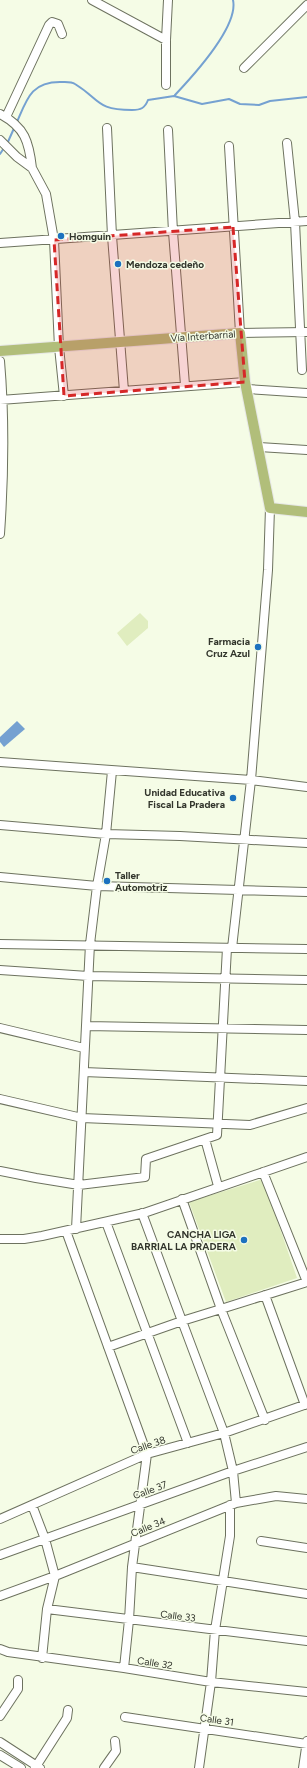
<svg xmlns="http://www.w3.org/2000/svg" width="307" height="1768" font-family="Figtree,sans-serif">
	<rect width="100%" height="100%" fill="#f5fce6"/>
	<path fill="#e0edbf" d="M140,613L148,621V628L127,646L117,633Z
		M263,1179L297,1278L226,1302L189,1202Z"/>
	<path fill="#75a1d1" d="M17,721L25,729L4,747L0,742V737Z"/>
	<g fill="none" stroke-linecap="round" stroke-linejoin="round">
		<path stroke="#75a1d1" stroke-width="2" d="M175,95C192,77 239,27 233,0
			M17,122C27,99 31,82 60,82C64,82 71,81 75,84C101,100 96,110 132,110C141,110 145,108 148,100L174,96L202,104L229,99L240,104L259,105L270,101L307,97
			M7,144L15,126
			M0,154L4,148"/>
		<g stroke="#6d725f" stroke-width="10">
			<path id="minor" d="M92,0L166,40
				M244,68L307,5
				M166,85V40L168,0
				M0,114C25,127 29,142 32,168
				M6,117L49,25L52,22L58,24L62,34
				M107,128L112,236L124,391
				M168,130L173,232L185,385
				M0,140L17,157L32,168L46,194L54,240L59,347L64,396
				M287,143L295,222L302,370
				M229,146L240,333L307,332
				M0,243L307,221
				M0,361C5,419 4,476 0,534
				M247,389L307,393
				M0,400L245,382
				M259,447L307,450
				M0,762L251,780L307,787
				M0,825L106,834L180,836L307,843
				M0,877L97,886L307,892
				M0,944L307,949
				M232,948L251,780L268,570L270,508
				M0,970L88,976L307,980
				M86,1026L307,1030
				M0,1028L84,1048
				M84,1072L307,1081
				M0,1099L82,1118L250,1125L307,1108
				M205,1139L218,1186
				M0,1171L36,1178L79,1185L145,1177L146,1159L217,1135L227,948
				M263,1172L307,1282
				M142,1213L182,1321L221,1309L182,1199
				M106,1222L188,1443
				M76,1229L90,944L97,886L106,834L112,771
				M66,1231L147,1454L132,1567L129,1620L124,1668
				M0,1239H24L42,1236L144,1213L307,1157
				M265,1295L305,1405
				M108,1347L182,1321L224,1433L233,1471L236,1503
				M265,1420L221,1309L307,1282
				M32,1505L45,1539L55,1576L47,1609L42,1658
				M0,1519L147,1454L224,1433L307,1404
				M261,1541L307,1548
				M0,1555L233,1471L307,1447
				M132,1567L307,1594
				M0,1596L55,1576L236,1503L276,1496L307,1499
				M47,1609L307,1641
				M0,1649L8,1652L124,1668L211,1682L307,1692
				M0,1716L18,1689V1680
				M125,1717L307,1744
				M0,1742L40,1768
				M0,1755L21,1768
				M35,1768L67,1718L68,1710
				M104,1768L116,1751L115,1741
				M199,1768L211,1682L215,1630L230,1536V1505
				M303,1768L307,1741"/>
		</g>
		<g stroke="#e6e7e6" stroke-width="12">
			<path id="major" d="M0,351L240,333L245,382L270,508L307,512"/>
		</g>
		<use href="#minor" stroke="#fff" stroke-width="8"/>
		<use href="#major" stroke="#b1be7a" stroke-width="10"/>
	</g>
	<path fill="#d62828" fill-opacity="0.2" stroke="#d62828" stroke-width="3" stroke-dasharray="8 5" stroke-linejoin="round" d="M233,227L245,382L64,396L54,240Z"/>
	<g fill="#1c71bf" stroke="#f5fce6" stroke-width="1.5">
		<circle cx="61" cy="236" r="4"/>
		<circle cx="118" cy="264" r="4"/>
		<circle cx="258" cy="647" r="4"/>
		<circle cx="233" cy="798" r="4"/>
		<circle cx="107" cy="881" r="4"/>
		<circle cx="244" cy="1240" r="4"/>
	</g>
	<g text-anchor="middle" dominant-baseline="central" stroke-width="3" stroke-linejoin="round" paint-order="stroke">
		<g font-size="10" font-weight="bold" fill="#32352c" stroke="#f5fce6" text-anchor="start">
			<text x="69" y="236">Homguin</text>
			<text x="126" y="264">Mendoza cedeño</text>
			<text x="250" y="641" text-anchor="end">Farmacia<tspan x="250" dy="12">Cruz Azul</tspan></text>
			<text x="225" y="792" text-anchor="end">Unidad Educativa<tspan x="225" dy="12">Fiscal La Pradera</tspan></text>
			<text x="115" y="875">Taller<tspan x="115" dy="12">Automotriz</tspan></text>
			<text x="236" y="1234" text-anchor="end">CANCHA LIGA<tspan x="236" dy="12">BARRIAL LA PRADERA</tspan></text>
		</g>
		<g font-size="10" fill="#32352c" stroke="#f5fce6">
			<text transform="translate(203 336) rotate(-4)">Vía Interbarrial</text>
			<text transform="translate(148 1445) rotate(-19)">Calle 38</text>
			<text transform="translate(150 1490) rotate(-20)">Calle 37</text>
			<text transform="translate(148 1527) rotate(-22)">Calle 34</text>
			<text transform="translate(178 1616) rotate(7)">Calle 33</text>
			<text transform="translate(155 1663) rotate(9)">Calle 32</text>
			<text transform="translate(217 1720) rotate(8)">Calle 31</text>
		</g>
	</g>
</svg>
